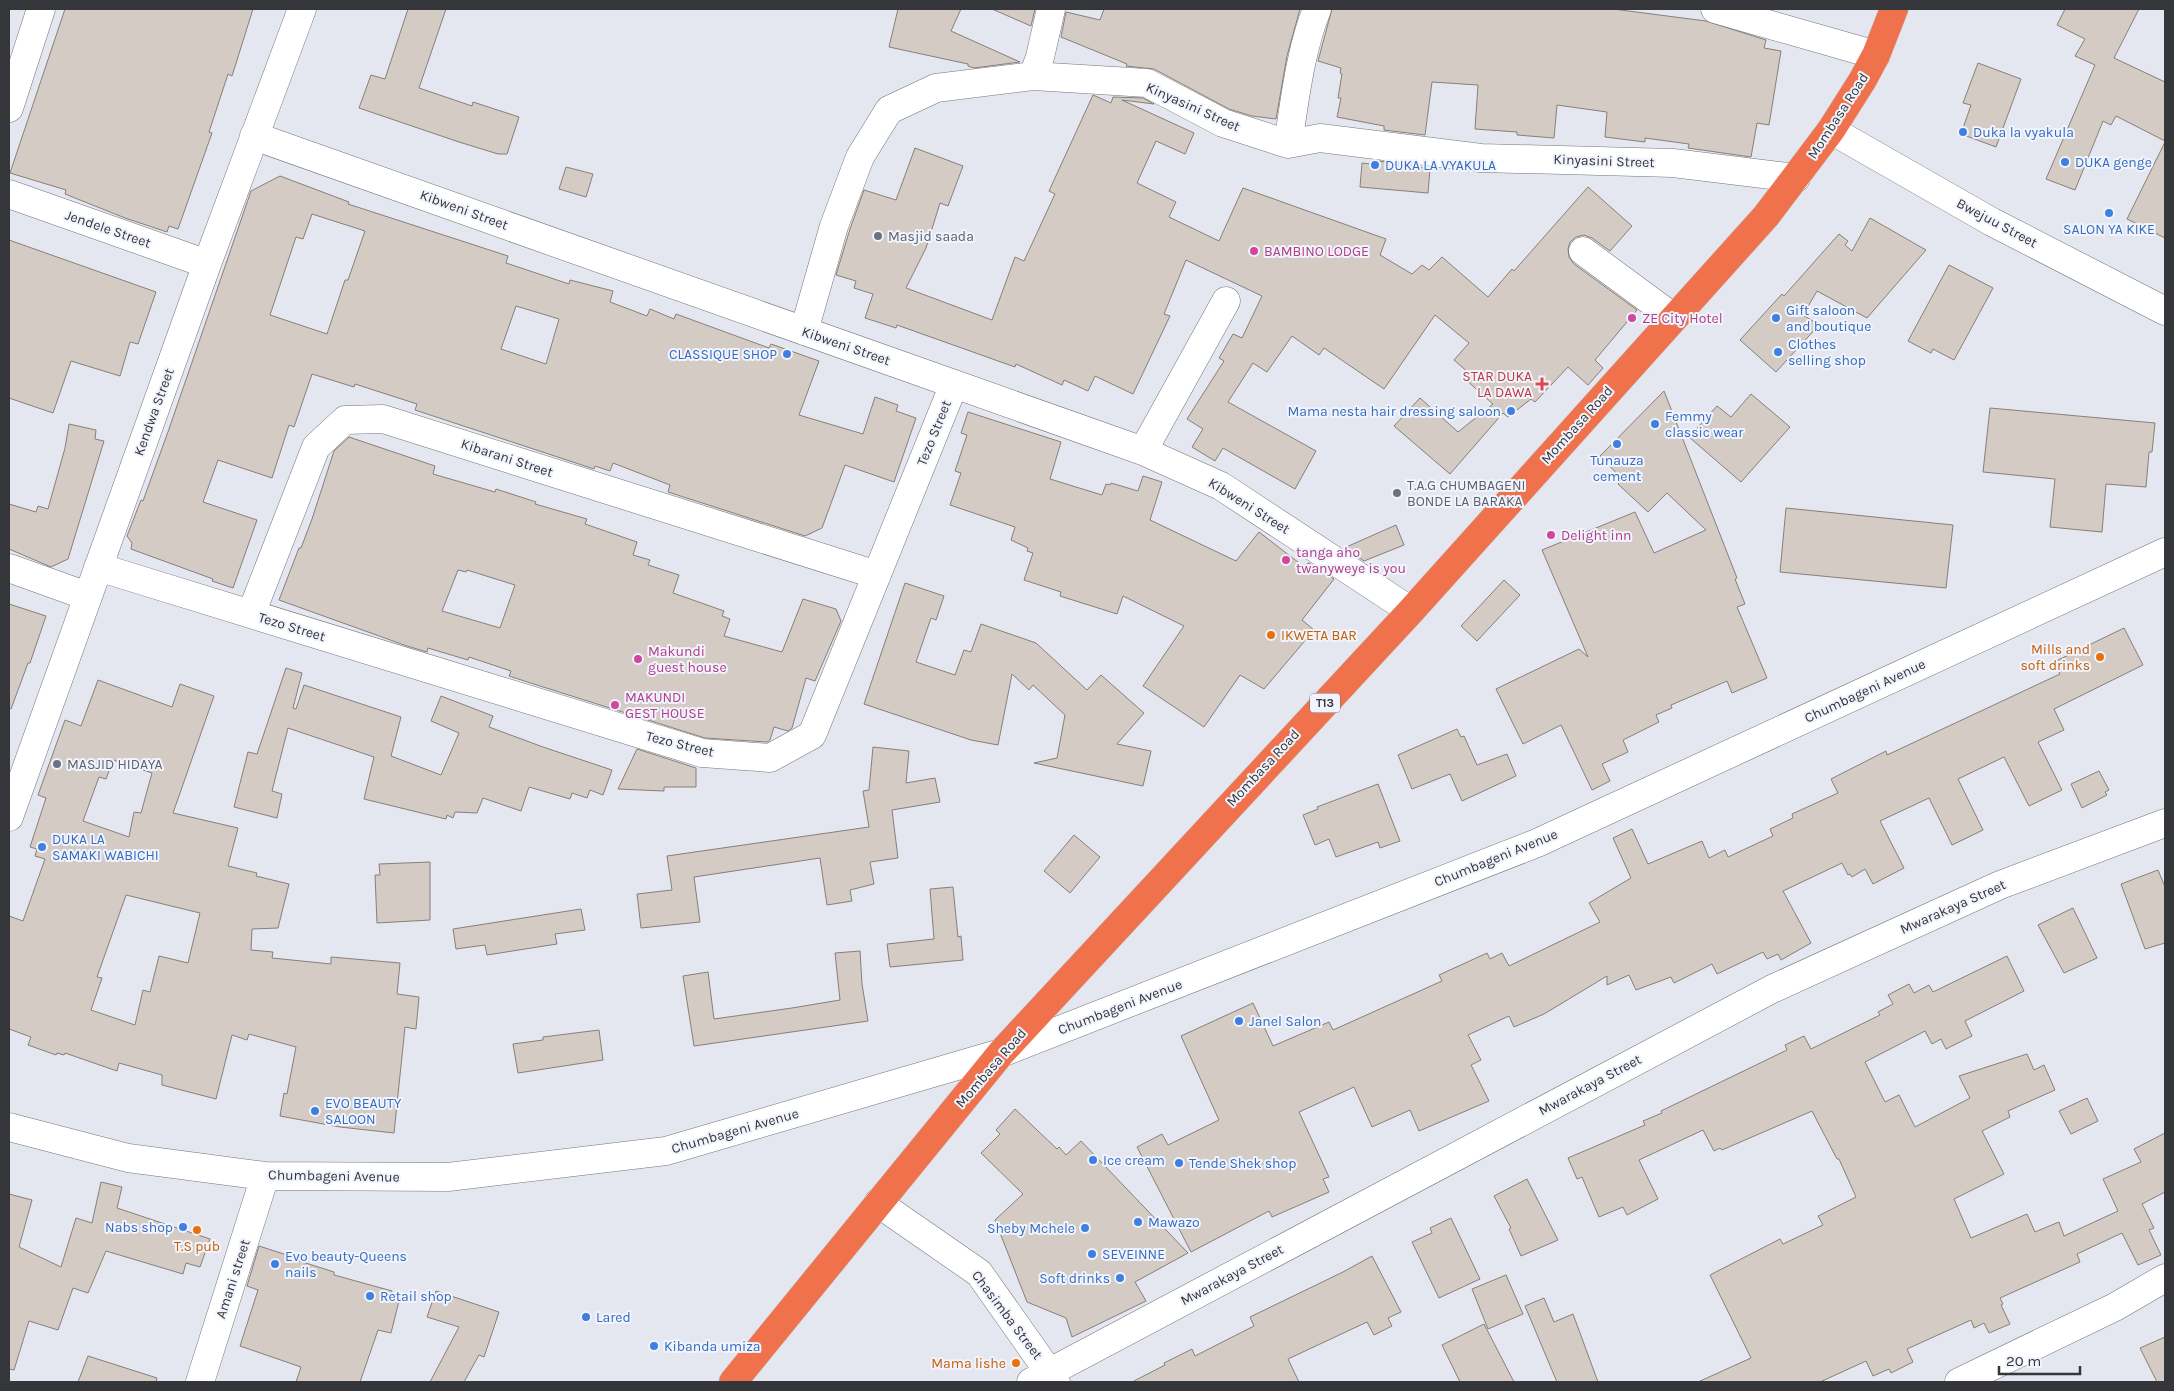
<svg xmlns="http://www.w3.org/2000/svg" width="2174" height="1391" font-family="Karla,sans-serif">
	<rect width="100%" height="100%" fill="#e4e6f0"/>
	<path fill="#d4cbc5" stroke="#877f79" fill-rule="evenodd" d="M65,9H253L232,76L228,74L209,132L212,133L178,229L169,226L167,232L125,218L65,194L66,190L10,173Z
		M408,9H446L419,88L472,106L473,102L519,117L507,154H498L459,142L359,108L371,75L385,79Z
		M898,9H961L951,31L1020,62L974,68L968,66V64L889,47Z
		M992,9H1035L1031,26Z
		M1104,9H1300L1287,56L1276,119L1252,116L1229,109L1154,69L1126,66L1127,64L1061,37L1066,12L1100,20Z
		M1332,9H1613L1706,21L1766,40L1764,48L1781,51L1769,125L1757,123L1751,157L1688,148L1689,144L1645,138V142L1605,137L1607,112L1557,105L1554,138L1517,135V132L1475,129L1478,85L1432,82L1425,135L1384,130V126L1337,117L1341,98H1338L1342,74L1340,73L1341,68L1318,61Z
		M2065,9H2139L2114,58L2165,82V141L2116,116L2111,125L2103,121L2075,190L2046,179L2095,65L2075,56L2085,39L2057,25Z
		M1978,63L2021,79L1996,147L1961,134L1971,105L1963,103Z
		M1093,95L1111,103L1113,97L1143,98L1154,104L1122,100L1194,133L1185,154L1156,141L1137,183L1176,202L1169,217L1219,241L1243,188L1386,239L1380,255L1412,274L1422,265L1429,270L1442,257L1488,297L1512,269L1514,271L1588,187L1632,226L1610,251L1592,238L1584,235L1576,237L1570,242L1568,249L1569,257L1574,264L1637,310L1595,360L1603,368L1588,385L1568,367L1535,402L1531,399L1508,417L1503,413L1450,474L1394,426L1420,398L1458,432L1493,404L1465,379L1470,374L1454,360L1469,343L1435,315L1384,389L1324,348L1319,355L1292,336L1267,372L1253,363L1228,402L1316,451L1295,489L1223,448L1215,461L1192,447L1203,429L1187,419L1224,361L1219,358L1233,334L1242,338L1262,296L1186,260L1164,314L1170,316L1133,394L1095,376L1088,391L1064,380L1062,385L1016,364L1015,367L897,325L896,328L865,318L873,294L854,288L856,281L836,275L850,229L864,190L896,200L915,148L963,166L948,206L940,203L926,248L906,288L992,320L1015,257L1024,261L1055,194L1049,191Z
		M2165,142V238L2127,219Z
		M1379,161L1430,169L1428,193L1360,187L1362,163L1379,165Z
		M566,167L593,174L586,197L559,189Z
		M280,176L349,202L348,204L508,256L506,263L569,284L570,280L613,291L610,302L647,316L650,309L674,319L676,314L769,348L771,344L819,361L799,415L863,434L875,397L898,405L896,411L916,418L894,482L845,465L822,528L805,536L668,492L670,485L613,463L610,471L595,466L594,469L415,410L417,404L355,384L354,387L312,374L294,427L289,425L272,478L218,460L203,502L257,520L233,588L212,581L213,579L131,549L132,543L127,536L141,500L143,501L169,429L251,191ZM312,214L365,231L348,280H345L327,334L270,315L296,237L303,239ZM516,306L559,319L546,364L501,349Z
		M1870,218L1926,250L1867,318L1817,291L1803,315L1819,325L1776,372L1740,340L1782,294L1784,296L1839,234L1848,241L1845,245L1852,251Z
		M9,240L156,292L138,344L130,342L120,376L71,361L53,413L9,398Z
		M1949,265L1993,288L1954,360L1933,349L1931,353L1908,341Z
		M1664,391L1737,578L1735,579L1745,604L1737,607L1767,678L1732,693L1727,681L1671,705L1672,708L1656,715L1659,722L1623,740L1628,752L1602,764L1610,781L1592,790L1561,725L1523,744L1496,689L1579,649L1588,657L1542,550L1635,512L1654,553L1706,530L1667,493L1648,512L1618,484L1622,479L1600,456Z
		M1751,394L1790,427L1741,482L1689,437L1717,406L1731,417Z
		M1990,408L2155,423L2152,452H2149L2146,487L2106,484L2102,532L2050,527L2055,479L1983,472Z
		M968,412L1061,442L1050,479L1102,495L1106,484L1110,485L1111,483L1138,491L1143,476L1162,482L1150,520L1236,561L1259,532L1303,566L1309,563L1334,579L1302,620L1314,630L1264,689L1240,675L1204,727L1143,686L1184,626L1123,596L1117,614L1060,596L1061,592L1024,580L1033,553L1027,551L1028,548L1011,540L1015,527L950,505L961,473L955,471L967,435L961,433Z
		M69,424L96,430L95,439L104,441L68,559L51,567L9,549V504L36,512L38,506L48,509L65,448Z
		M349,437L435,466L433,474L495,492L496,489L536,502L535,504L587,519L585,524L637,542L633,555L650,560L648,565L679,575L673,593L724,611L722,616L730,619L724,636L782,652L803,599L836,609L841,621L815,681L806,678L792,728L788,731L774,727L770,740L767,742L705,738L540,686L509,676L511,671L469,657L468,660L428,648L427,652L407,646L279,600L299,548H301L312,519L334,451ZM458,570L466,572L467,570L515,585L500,628L442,611Z
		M1786,508L1953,525L1946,588L1780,572Z
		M1396,525L1404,545L1364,561L1344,548Z
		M1504,580L1520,595L1477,641L1461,626Z
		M905,583L944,596L936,620L931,618L916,662L955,675L964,650L971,652L981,624L1036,643L1087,690L1101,675L1144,713L1117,744L1151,751L1143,786L1034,763L1057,758L1065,715L1033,685L1029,690L1012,674L998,745L971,740L864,704Z
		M9,604L46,616L30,663H28L11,709L9,708Z
		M2124,628L2143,665L2054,709L2064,730L2038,742L2062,790L2029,806L2004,757L1958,779L1983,830L1952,845L1929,798L1880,821L1904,868L1873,884L1865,869L1852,877L1850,874L1848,875L1842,863L1783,891L1811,943L1781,960L1778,954L1767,959L1763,952L1717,974L1712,964L1674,983L1671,977L1636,990L1629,975L1607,985V976L1544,1014L1514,1027L1509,1016L1468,1035L1481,1060L1471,1065L1489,1101L1419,1131L1410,1110L1372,1127L1354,1087L1299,1112L1329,1177L1323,1179L1329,1192L1272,1217L1269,1211L1191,1252L1137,1147L1162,1134L1168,1145L1219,1120L1181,1036L1253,1003L1273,1046L1329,1022L1333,1030L1342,1026L1442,981L1439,975L1487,953L1490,959L1502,953L1509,966L1600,922L1589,903L1631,878L1613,838L1632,829L1648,864L1702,841L1709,858L1725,850L1728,857L1773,836L1770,829L1793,818L1792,814L1838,793L1831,779L1886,751L1887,755L2060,674L2054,662Z
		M286,668L302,673L293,708L296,709L304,685L401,717L391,756L441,775L459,733L431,721L441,696L493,716L489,727L543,747L612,770L603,795L590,790L587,798L572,793L570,799L529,787L521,811L483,798L477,813L455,812L453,818L447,815L446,819L364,799L374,757L288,728L272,791L282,794L277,818L234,807L248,752L257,754Z
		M98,680L172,707L180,684L214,696L173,813L238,828L228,866L257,873L256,876L289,884L278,928L252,929L251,950L273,952L272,958L331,964V957L400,963L397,994L419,997L416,1029L405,1027L394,1133L340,1127L280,1116L284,1093L287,1094L296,1047L249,1034L247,1040L232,1035L216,1099L162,1085V1075L119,1063L117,1071L65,1053L64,1055L57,1053L56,1055L28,1045L31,1037L9,1029V916L23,921L45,859L35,856L37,849L30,847L46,798L38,795L65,720L81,726ZM113,760L152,773L141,813L134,812L129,837L83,821L99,777L106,779ZM126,895L200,913L188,963L159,956L150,992L143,990L135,1025L91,1010L102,978L97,977Z
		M1457,729L1461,737L1464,736L1477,765L1507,754L1516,776L1462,801L1450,774L1412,789L1398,755Z
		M873,747L909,751L906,783L935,778L940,802L892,810L898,858L870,862L874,884L850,890L852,901L827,905L820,858L694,877L700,922L641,928L637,894L672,890L667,856L869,827L863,791L869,790Z
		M637,749L696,768V787H664V791L618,789Z
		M2099,771L2109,790L2105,792L2107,795L2082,808L2071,784Z
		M1378,784L1400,841L1380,848L1378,842L1336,857L1329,839L1315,845L1303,815L1318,809L1317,807Z
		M1074,835L1100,857L1070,893L1044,871Z
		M430,862V920L377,923L375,875H380L379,864Z
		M2158,870L2165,887V943L2145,949L2121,884Z
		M953,887L958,937L961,936L963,960L890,967L887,944L934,939L930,889Z
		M2073,908L2097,958L2064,973L2038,925Z
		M581,909L585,930L555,934L557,944L487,955L485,945L456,949L453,929Z
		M860,951L862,984L868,1021L694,1046L683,976L708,972L714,1019L792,1008L840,1000L835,953Z
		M2007,956L2024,991L1965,1021L1972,1036L1946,1049L1941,1039L1932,1044L1925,1031L1865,1062L1885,1102L1899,1095L1915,1127L1970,1098L1959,1076L2027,1054L2034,1070L2044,1065L2055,1090L2008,1111L2010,1117L1982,1131L2004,1174L1954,1199L1971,1238L2027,1214L2035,1232L2059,1222L2064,1236L2118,1211L2103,1179L2141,1162L2134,1149L2165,1133V1192L2142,1204L2154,1228L2149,1230L2161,1255L2138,1265L2122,1233L2077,1254L2080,1262L2000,1298L2003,1304L2001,1305L2010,1324L1989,1333L1984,1323L1974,1328L1971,1320L1907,1349L1913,1362L1891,1373L1889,1369L1873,1376L1866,1361L1820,1382H1698L1751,1358L1710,1275L1780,1239L1783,1244L1823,1225L1818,1216L1856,1197L1839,1159H1837L1812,1111L1722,1150L1720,1148L1714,1151L1703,1130L1639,1160L1658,1199L1627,1215L1623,1207L1599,1217L1582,1177L1577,1179L1568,1158L1645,1125L1643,1121L1662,1113L1661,1111L1787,1050L1785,1045L1804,1036L1811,1049L1880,1015L1878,1012L1893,1004L1888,995L1909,984L1914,993L1929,985L1933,992Z
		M599,1030L603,1060L518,1073L513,1044L543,1040V1037Z
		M2087,1098L2098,1121L2071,1134L2059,1111Z
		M1015,1109L1057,1149L1059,1147L1066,1155L1081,1141L1188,1253L1135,1282L1146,1301L1072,1337L1066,1318L1027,1302L995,1220L1023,1194L981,1153L1000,1134L996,1130Z
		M1527,1179L1558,1240L1521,1256L1509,1229L1511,1228L1494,1196Z
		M101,1182L122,1187L117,1208L210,1239L200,1267L186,1263L183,1274L106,1251L88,1293L73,1288L58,1330L29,1321L14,1370L9,1369V1194L32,1200L19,1247L61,1267L76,1218L92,1223Z
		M1451,1218L1480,1279L1439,1298L1412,1242L1432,1233L1430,1228Z
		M259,1246L287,1255V1257L334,1272V1275L392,1291L391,1294L400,1297L391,1333L378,1330L360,1382H296L301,1367L240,1346L258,1290L247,1286Z
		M1372,1256L1401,1312L1388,1318L1392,1326L1374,1335L1367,1322L1288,1359L1299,1382H1132L1165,1365L1164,1363L1192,1349L1195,1356L1254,1326L1250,1317L1343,1272Z
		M1506,1275L1523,1314L1488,1329L1472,1289Z
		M436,1291L499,1312L484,1357L479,1355L464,1382H430L459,1327L427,1317Z
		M1544,1298L1554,1322L1573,1314L1598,1382H1557L1525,1306Z
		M1484,1324L1514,1382H1460L1442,1345Z
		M2165,1337V1382H2157L2140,1348Z
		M88,1356L157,1378L156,1382H78Z"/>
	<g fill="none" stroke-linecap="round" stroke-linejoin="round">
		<g stroke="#73757d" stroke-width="29">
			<path id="minor" d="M1715,9L1876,55
				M1033,76L1040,57L1051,9
				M9,108L41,9
				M1831,130L1992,222L2165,311
				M254,136L1143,451L1221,486L1411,611
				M1288,144C1295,99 1300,52 1317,9
				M9,194L207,264
				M1583,251L1674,318
				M804,331L834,226L860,157L889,110L936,88L1033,76L1147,83L1223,123L1288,144L1320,138L1481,158L1673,163L1796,178
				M1143,451L1226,301
				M98,567L702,753L770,758L812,735L954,384
				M9,568L87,596
				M251,614L316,447L345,420L383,419L877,575
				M9,817L207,264L302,9
				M9,1127L128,1158L265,1176L448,1177L666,1151L1001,1053L1537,843L2165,552
				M878,1203L979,1273L1056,1382
				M200,1382L265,1176
				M1031,1382L1772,989L2000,885L2165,823
				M1959,1382L2115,1307L2165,1278"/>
		</g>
		<g stroke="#c6c7c8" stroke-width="29">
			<path id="highway" d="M733,1382L1001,1053L1411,611L1766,216L1831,130L1862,81L1876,55L1894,9"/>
		</g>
		<use href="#minor" stroke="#fff" stroke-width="28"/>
		<use href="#highway" stroke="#f0724d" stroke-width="28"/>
	</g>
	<g fill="#3f7fe0" stroke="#f1f4fd" stroke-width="2">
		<circle cx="1963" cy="132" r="5"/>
		<circle cx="2065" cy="162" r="5"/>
		<circle cx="1375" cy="165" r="5"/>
		<circle cx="2109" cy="213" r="5"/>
		<circle cx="1776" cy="318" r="5"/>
		<circle cx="1778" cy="352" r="5"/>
		<circle cx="787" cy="354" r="5"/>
		<circle cx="1511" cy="411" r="5"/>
		<circle cx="1655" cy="424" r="5"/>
		<circle cx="1617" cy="444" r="5"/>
		<circle cx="42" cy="847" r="5"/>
		<circle cx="1239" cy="1021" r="5"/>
		<circle cx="315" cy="1111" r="5"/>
		<circle cx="1093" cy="1160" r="5"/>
		<circle cx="1179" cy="1163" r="5"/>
		<circle cx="1138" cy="1222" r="5"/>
		<circle cx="183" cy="1227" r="5"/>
		<circle cx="1085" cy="1228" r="5"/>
		<circle cx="1092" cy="1254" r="5"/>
		<circle cx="275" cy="1264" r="5"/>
		<circle cx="1120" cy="1278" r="5"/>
		<circle cx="370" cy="1296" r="5"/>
		<circle cx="586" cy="1317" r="5"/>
		<circle cx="654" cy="1346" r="5"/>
	</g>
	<g fill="#6b7280" stroke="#f1f4fd" stroke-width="2">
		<circle cx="878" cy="236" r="5"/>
		<circle cx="1397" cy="493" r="5"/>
		<circle cx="57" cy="764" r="5"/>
	</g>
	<g fill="#d1479c" stroke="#f1f4fd" stroke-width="2">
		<circle cx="1254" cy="251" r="5"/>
		<circle cx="1632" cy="318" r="5"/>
		<circle cx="1551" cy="535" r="5"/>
		<circle cx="1286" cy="560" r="5"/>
		<circle cx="638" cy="659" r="5"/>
		<circle cx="615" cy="705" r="5"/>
	</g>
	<path fill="#e0444e" stroke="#f1f4fd" stroke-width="2" d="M1539.5 376.5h5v5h5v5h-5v5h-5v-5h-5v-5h5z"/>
	<g fill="#e8710a" stroke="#f1f4fd" stroke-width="2">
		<circle cx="1271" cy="635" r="5"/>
		<circle cx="2100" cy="657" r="5"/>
		<circle cx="197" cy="1230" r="5"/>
		<circle cx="1016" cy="1363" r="5"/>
	</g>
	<g text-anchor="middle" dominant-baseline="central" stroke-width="4" stroke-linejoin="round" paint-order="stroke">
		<rect fill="#f1f4fd" stroke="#6d6f74" stroke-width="1" x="1310" y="693.5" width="30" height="19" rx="4"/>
		<g font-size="12" font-weight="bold" fill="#353639">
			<text x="1325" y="703">T13</text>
		</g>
		<g font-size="14" fill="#353639" stroke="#f1f4fd">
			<text transform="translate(1193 107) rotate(24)">Kinyasini Street</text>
			<text transform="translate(1838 116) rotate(-57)">Mombasa Road</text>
			<text transform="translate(1604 161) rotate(2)">Kinyasini Street</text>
			<text transform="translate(464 210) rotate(20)">Kibweni Street</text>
			<text transform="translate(1997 223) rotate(28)">Bwejuu Street</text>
			<text transform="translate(108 229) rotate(19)">Jendele Street</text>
			<text transform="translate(846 346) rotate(19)">Kibweni Street</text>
			<text transform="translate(154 412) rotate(-70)">Kendwa Street</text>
			<text transform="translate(1577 425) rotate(-48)">Mombasa Road</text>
			<text transform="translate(934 433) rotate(-68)">Tezo Street</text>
			<text transform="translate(507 458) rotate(18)">Kibarani Street</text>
			<text transform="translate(1249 506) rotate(32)">Kibweni Street</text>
			<text transform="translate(292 627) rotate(17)">Tezo Street</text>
			<text transform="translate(1865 691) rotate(-25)">Chumbageni Avenue</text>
			<text transform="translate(680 744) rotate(14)">Tezo Street</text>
			<text transform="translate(1263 768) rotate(-47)">Mombasa Road</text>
			<text transform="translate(1496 858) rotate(-22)">Chumbageni Avenue</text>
			<text transform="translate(1953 907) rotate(-24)">Mwarakaya Street</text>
			<text transform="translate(1120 1007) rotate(-21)">Chumbageni Avenue</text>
			<text transform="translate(991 1068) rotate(-49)">Mombasa Road</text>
			<text transform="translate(1590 1085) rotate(-28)">Mwarakaya Street</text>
			<text transform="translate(735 1131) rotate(-16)">Chumbageni Avenue</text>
			<text transform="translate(334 1176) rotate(1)">Chumbageni Avenue</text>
			<text transform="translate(1232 1275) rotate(-28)">Mwarakaya Street</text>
			<text transform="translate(233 1279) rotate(-72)">Amani street</text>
			<text transform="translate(1007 1315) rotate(53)">Chasimba Street</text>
		</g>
		<g font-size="14" fill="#366cbe" stroke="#f1f4fd" text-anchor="start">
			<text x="1973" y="132">Duka la vyakula</text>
			<text x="2075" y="162">DUKA genge</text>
			<text x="1385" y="165">DUKA LA VYAKULA</text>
			<text x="2109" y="229" text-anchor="middle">SALON YA KIKE</text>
			<text x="1786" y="310">Gift saloon<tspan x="1786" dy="16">and boutique</tspan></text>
			<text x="1788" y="344">Clothes<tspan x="1788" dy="16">selling shop</tspan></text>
			<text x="777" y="354" text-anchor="end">CLASSIQUE SHOP</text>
			<text x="1501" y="411" text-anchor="end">Mama nesta hair dressing saloon</text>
			<text x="1665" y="416">Femmy<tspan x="1665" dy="16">classic wear</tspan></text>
			<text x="1617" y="460" text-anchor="middle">Tunauza<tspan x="1617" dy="16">cement</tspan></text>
			<text x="52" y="839">DUKA LA<tspan x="52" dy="16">SAMAKI WABICHI</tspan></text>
			<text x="1249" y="1021">Janel Salon</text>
			<text x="325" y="1103">EVO BEAUTY<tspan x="325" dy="16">SALOON</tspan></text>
			<text x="1103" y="1160">Ice cream</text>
			<text x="1189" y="1163">Tende Shek shop</text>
			<text x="1148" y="1222">Mawazo</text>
			<text x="173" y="1227" text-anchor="end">Nabs shop</text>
			<text x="1075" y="1228" text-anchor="end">Sheby Mchele</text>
			<text x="1102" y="1254">SEVEINNE</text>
			<text x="285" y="1256">Evo beauty-Queens<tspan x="285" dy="16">nails</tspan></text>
			<text x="1110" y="1278" text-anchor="end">Soft drinks</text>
			<text x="380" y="1296">Retail shop</text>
			<text x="596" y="1317">Lared</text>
			<text x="664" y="1346">Kibanda umiza</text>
		</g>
		<g font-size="14" fill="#5b616d" stroke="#f1f4fd" text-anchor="start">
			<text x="888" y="236">Masjid saada</text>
			<text x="1407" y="485">T.A.G CHUMBAGENI<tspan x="1407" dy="16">BONDE LA BARAKA</tspan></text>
			<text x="67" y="764">MASJID HIDAYA</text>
		</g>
		<g font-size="14" fill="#b23c85" stroke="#f1f4fd" text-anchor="start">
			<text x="1264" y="251">BAMBINO LODGE</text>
			<text x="1642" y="318">ZE City Hotel</text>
			<text x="1561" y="535">Delight inn</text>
			<text x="1296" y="552">tanga aho<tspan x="1296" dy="16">twanyweye is you</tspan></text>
			<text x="648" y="651">Makundi<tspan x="648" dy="16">guest house</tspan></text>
			<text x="625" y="697">MAKUNDI<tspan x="625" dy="16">GEST HOUSE</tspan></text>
		</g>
		<g font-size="14" fill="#be3a42" stroke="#f1f4fd" text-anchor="end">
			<text x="1532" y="376">STAR DUKA<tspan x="1532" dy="16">LA DAWA</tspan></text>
		</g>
		<g font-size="14" fill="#c56008" stroke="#f1f4fd" text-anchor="end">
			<text x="1281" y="635" text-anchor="start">IKWETA BAR</text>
			<text x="2090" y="649">Mills and<tspan x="2090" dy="16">soft drinks</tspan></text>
			<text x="197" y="1246" text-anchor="middle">T.S pub</text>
			<text x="1006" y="1363">Mama lishe</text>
		</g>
	</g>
	<rect width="2174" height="1391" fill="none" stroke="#353639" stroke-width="20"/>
	<path d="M1999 1366v8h81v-8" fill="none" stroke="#353639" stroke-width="2.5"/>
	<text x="2006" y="1366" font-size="15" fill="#353639" stroke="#f1f4fd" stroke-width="4" paint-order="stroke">20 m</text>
</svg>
